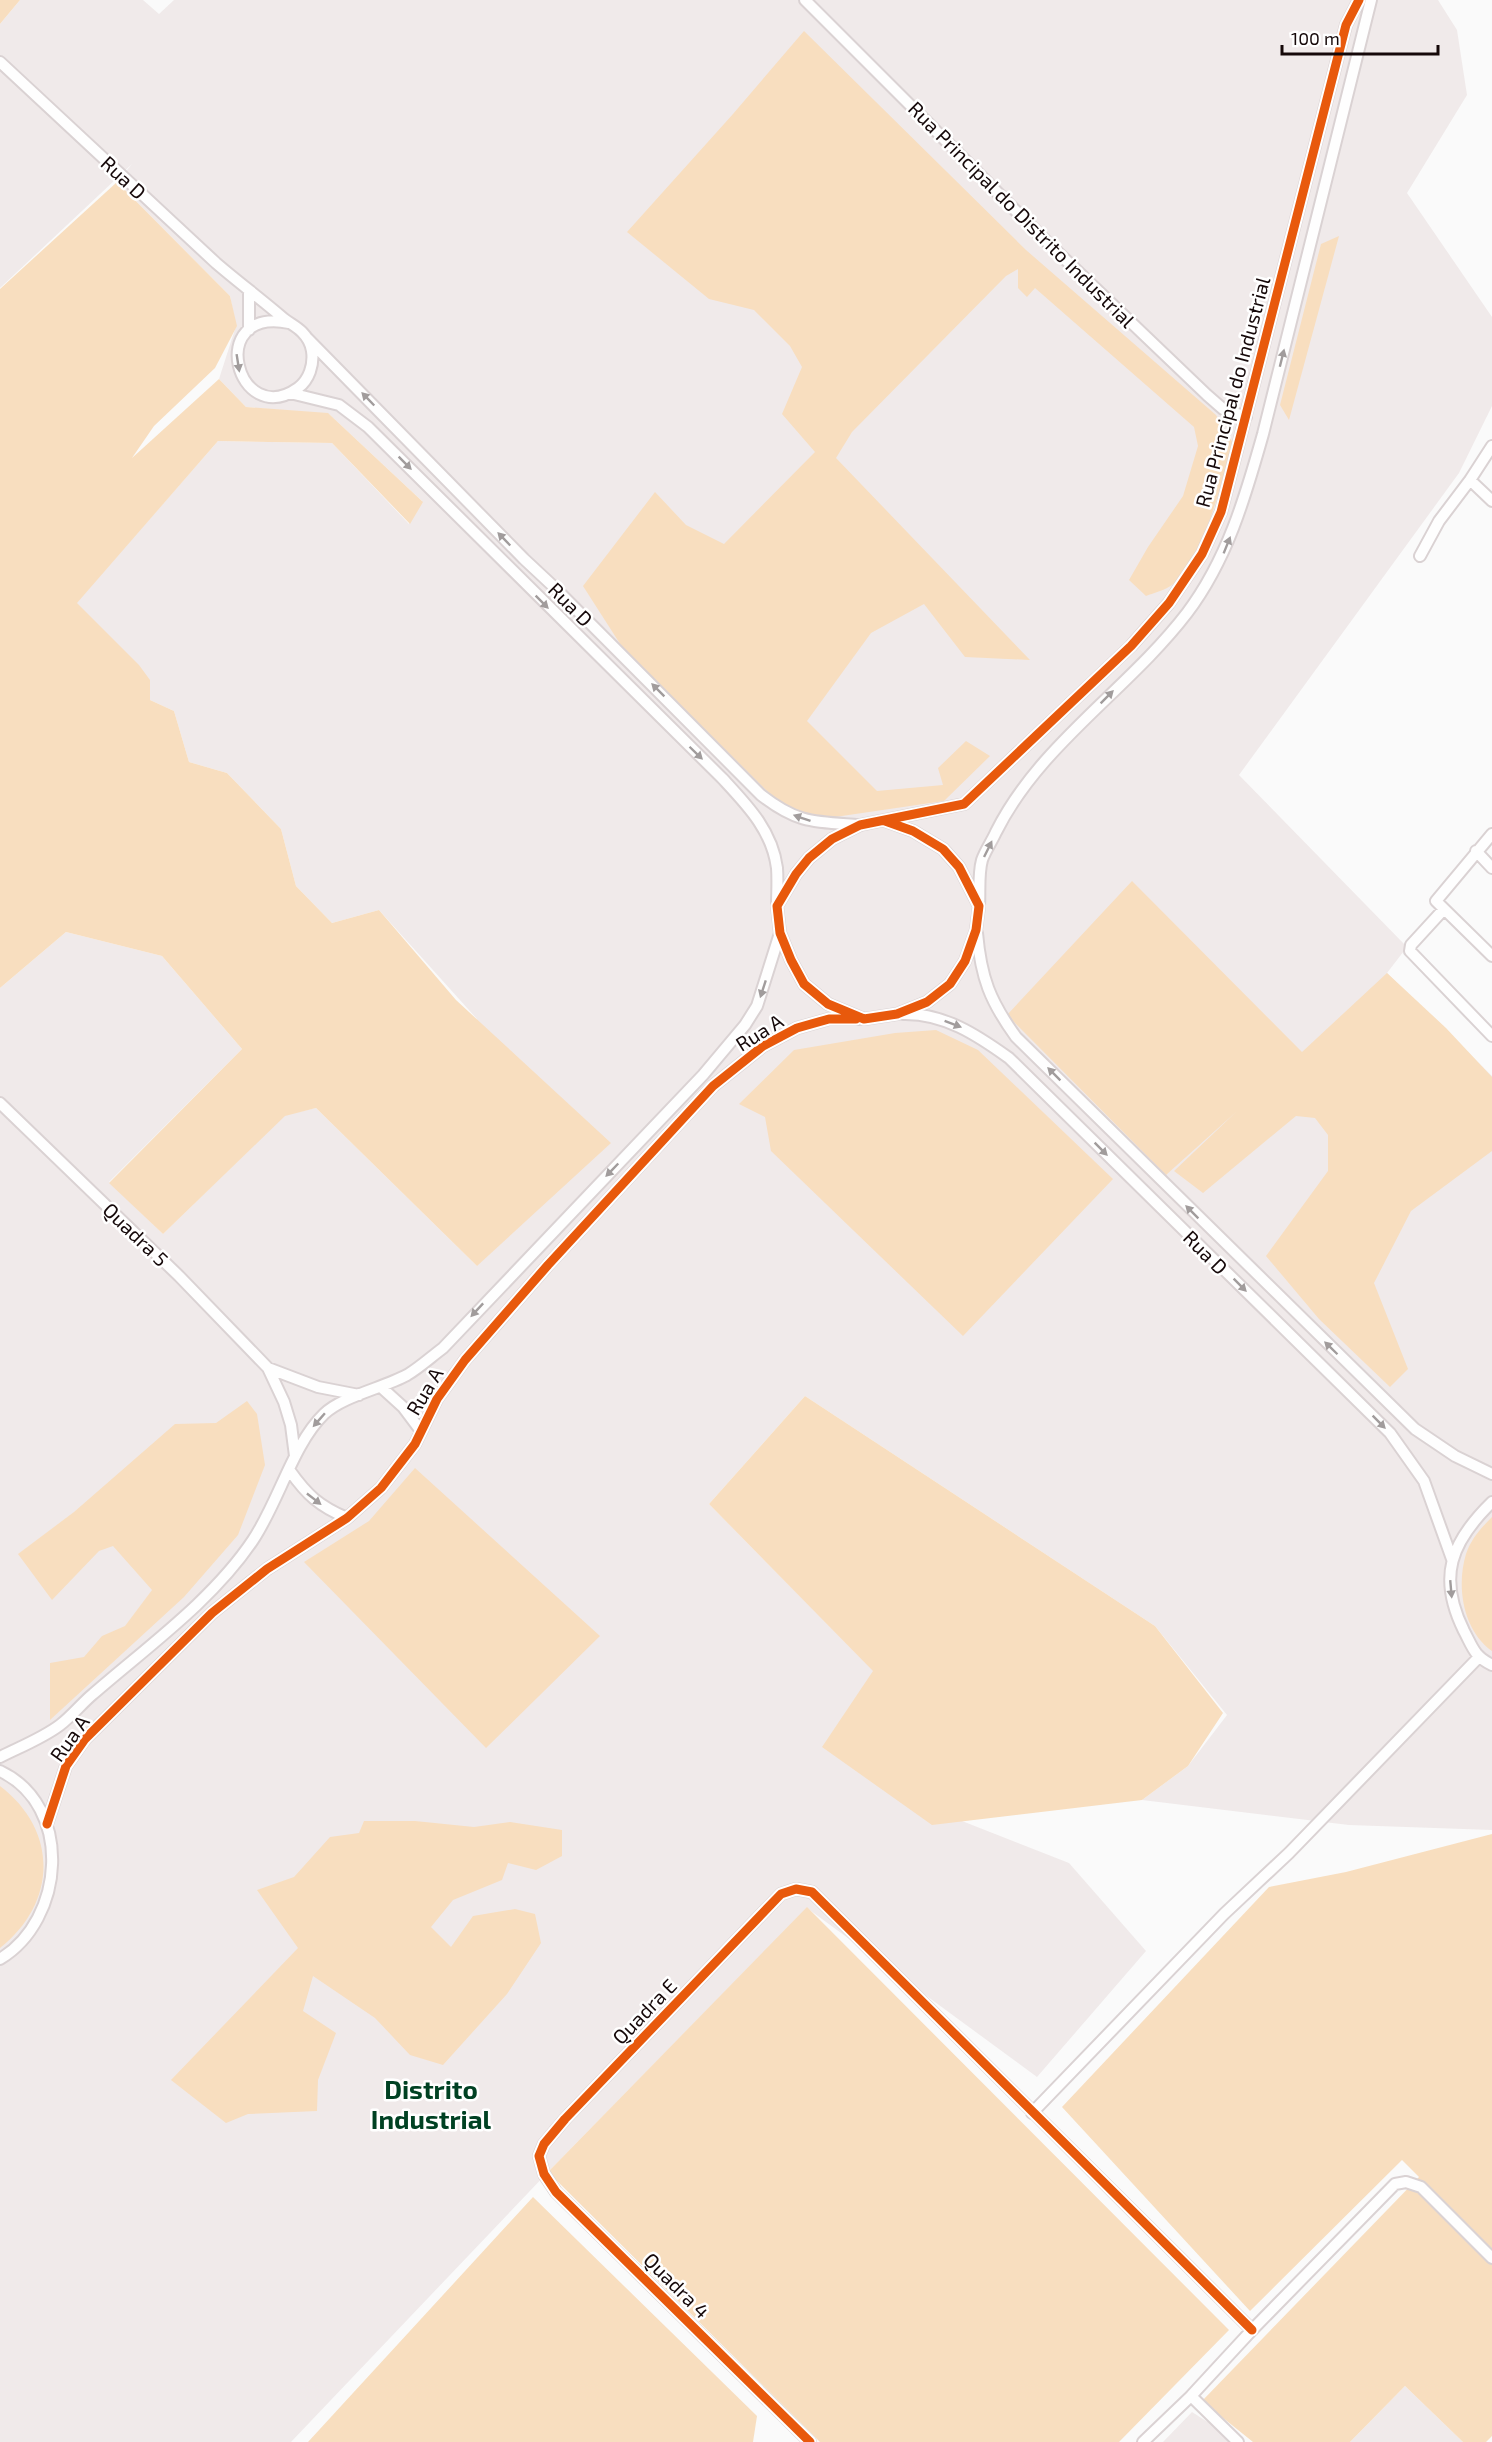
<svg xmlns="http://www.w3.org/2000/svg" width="1492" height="2442" font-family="'Exo 2',sans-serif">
	<rect width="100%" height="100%" fill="#fafafa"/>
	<path fill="#f0eaea" d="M20,0H143L159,14L174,0H1438L1457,30L1467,95L1407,193L1492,317V406L1459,473L1239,775L1407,947L1387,973L1492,1076V1830L1349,1825L1142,1800L1188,1766L1227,1715L1155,1626L805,1396L709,1504L874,1671L883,1790L1069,1863L1146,1951L1037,2077L807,1908L548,2172L291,2442H0V988L66,932L162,956L242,1049L109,1182L163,1234L285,1115L316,1108L477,1266V1019L379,910L332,923L296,886L281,829L227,773L189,762L174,711L150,700L76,603L218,441L332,443L409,524L422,501L329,414L246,407L219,379L236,326L230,296L117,182L132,164L0,288V24Z
		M1405,2386L1463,2442H1350Z
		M1192,2412L1239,2442H1163Z"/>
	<path fill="#f8debf" d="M0,0H20L0,24Z
		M804,31L1026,250L1216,415L1233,443C1223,479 1202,563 1172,585C1165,590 1154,593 1146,596L1129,580L1148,547L1183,496L1198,446L1194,427L1035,288L1027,297L1018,288V269L1006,276L852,432L836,458L1030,660L965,657L924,604L871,633L807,721L877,791L943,785L938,768L966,741L990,756L944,801L835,817H808L777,801L624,650L583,586L655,492L686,525L724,544L815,452L782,414L802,367L790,346L754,310L709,299L627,232L733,114Z
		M117,182L230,296L237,326L215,368L154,426L132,458L219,379L246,407L328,413L423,502L410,524L332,443L218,441L77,603L139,665L150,680V700L174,711L189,762L227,773L281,829L296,886L332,923L379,910L456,1000L611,1143L477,1266L316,1108L285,1116L163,1234L109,1183L242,1049L162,956L66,932L0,988V289Z
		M1339,236L1289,420L1280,405L1321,244Z
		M1132,881L1302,1052L1387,973L1446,1028L1492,1077V1151L1411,1211L1374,1283L1408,1369L1390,1387L1319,1319L1266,1256L1328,1171V1135L1315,1118L1296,1116L1203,1193L1174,1171L1236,1112L1166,1175L1007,1015Z
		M936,1030L978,1050L1113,1179L963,1336L771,1151L765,1117L739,1104L794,1050L895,1033Z
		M805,1396L1155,1626L1223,1713L1188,1766L1142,1800L932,1825L822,1747L873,1671L709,1504Z
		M247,1401L257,1414L265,1465L238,1535L184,1597L50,1720V1663L84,1657L102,1636L125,1626L152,1590L113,1546L99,1551L52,1600L18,1554L74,1512L175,1424L216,1423Z
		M415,1468L600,1636L486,1748L304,1562L369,1521Z
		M1492,1517V1651C1463,1630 1456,1587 1466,1554C1471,1539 1481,1528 1492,1517Z
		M0,1786C59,1831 57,1903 0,1948Z
		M364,1821H415L474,1827L510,1822L562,1830V1856L536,1870L508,1863L502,1880L453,1900L431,1927L451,1947L473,1916L515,1909L535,1914L541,1943L507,1994L443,2065L410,2055L375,2018L313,1976L303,2011L336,2033L318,2080L317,2111L248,2114L226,2123L171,2080L298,1948L257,1890L294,1877L330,1837L359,1833Z
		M1492,1834V2436L1486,2442H1463L1405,2386L1350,2442H1253L1202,2401L1419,2177L1402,2160L1250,2311L1062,2107L1269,1887L1346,1872Z
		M807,1907L1229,2330L1119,2442H820L548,2172Z
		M533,2197L757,2416L753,2442H308Z"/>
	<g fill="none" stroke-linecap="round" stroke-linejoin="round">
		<g stroke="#dad2d3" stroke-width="14">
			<path id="street" d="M805,0L1047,242L1207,395L1223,409L1246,417
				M0,62L216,263C238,282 261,299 283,318C289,323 296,326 302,332C307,337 311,344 312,351C314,365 309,380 298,388C237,431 204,306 289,323
				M249,291V330
				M307,338L524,559L554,587L761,795C798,824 815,822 859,825
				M290,393L339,405L368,427L722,778C747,805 772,830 777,868C778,881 777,894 777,906
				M1470,480L1492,501
				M1420,556L1439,521L1470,480L1492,446
				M885,821L913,831L943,849L959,867L979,906L976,930L965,961L950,984L927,1002L897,1014L864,1019L828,1004L804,984L791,960L780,933L777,906L796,874L809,858L832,839L860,825L964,804L1131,646L1169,603L1202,554L1221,512L1346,25L1359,0
				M1492,834L1436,901L1492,956
				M1476,851L1492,868
				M979,906C980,892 978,874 982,860C985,851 992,841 996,832C1040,744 1128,690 1187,613C1227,560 1245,498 1263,434L1371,0
				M1444,909L1411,945L1410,951L1492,1036
				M977,933C981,978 990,1001 1016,1037L1415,1429L1455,1456L1492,1474
				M903,1014C944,1013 977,1035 1009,1058L1390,1433L1424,1481L1452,1559
				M0,1103L179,1276L268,1368L284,1402L291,1425L295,1456
				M268,1368L318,1387L359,1395
				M381,1387L403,1407L421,1431
				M290,1471C307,1495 319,1506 347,1518
				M1492,1502C1451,1542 1437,1577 1464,1631C1473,1648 1474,1656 1492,1665
				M0,1757C20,1747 43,1738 60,1725C72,1716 82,1703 93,1694C147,1647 213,1600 253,1540C279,1501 293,1444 324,1414C343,1396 383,1388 407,1375C419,1368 431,1357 443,1348L703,1075L745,1025L757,1006L780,933
				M0,1771C74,1806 65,1920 0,1959
				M47,1824L66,1766L85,1739L212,1613L267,1569L347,1518L381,1488L415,1444L437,1399L465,1360L548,1265L713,1086L763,1046L797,1028L829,1019H859
				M1032,2113L1224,1914L1289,1853L1478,1658
				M1191,2396L1238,2442
				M810,2442L556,2192L544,2174L539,2156L544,2144L565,2119L781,1894L796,1889L812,1892L1252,2330
				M1143,2442L1191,2396L1252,2330L1395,2184L1406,2182L1421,2187L1492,2258"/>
		</g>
		<use href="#street" stroke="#fefefe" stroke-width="10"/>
		<g stroke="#fff" stroke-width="13">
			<path id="cycleway" d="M885,821L913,831L943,849L959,867L979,906L976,930L965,961L950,984L927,1002L897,1014L864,1019L828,1004L804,984L791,960L780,933L777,906L796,874L809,858L832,839L860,825L964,804L1131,646L1169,603L1202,554L1221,512L1346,25L1359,0
				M47,1824L66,1766L85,1739L212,1613L267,1569L347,1518L381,1488L415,1444L437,1399L465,1360L548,1265L713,1086L763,1046L797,1028L829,1019H856
				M810,2442L556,2192L544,2174L539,2156L544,2144L565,2119L781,1894L796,1889L812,1892L1252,2330"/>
		</g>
		<use href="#cycleway" stroke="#e8590c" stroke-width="9"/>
	</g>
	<defs><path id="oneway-solid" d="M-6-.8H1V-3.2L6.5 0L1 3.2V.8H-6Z" transform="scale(1.5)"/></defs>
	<g fill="#a19c9c">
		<use href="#oneway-solid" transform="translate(1282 358) rotate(-76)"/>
		<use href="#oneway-solid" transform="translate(238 363) rotate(81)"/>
		<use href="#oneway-solid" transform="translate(368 399) rotate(-134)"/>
		<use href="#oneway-solid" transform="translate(405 463) rotate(45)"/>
		<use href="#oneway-solid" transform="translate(504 539) rotate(-134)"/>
		<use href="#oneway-solid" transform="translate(1227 545) rotate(-68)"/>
		<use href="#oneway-solid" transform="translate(542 602) rotate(45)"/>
		<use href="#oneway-solid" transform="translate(658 690) rotate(-135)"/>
		<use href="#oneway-solid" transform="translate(1107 697) rotate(-45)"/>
		<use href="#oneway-solid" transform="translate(696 753) rotate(44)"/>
		<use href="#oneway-solid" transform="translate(802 818) rotate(-161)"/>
		<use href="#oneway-solid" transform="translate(988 849) rotate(-64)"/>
		<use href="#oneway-solid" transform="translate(763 989) rotate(108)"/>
		<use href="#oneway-solid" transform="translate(953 1024) rotate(21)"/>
		<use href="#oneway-solid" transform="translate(1054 1074) rotate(-135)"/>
		<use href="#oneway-solid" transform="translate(1101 1149) rotate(45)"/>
		<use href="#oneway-solid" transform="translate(612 1170) rotate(134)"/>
		<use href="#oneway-solid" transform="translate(1192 1212) rotate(-135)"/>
		<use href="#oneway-solid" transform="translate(1240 1285) rotate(45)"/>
		<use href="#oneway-solid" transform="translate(477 1310) rotate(133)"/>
		<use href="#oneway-solid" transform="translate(1331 1348) rotate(-136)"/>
		<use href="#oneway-solid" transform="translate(319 1420) rotate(131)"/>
		<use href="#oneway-solid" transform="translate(1379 1422) rotate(45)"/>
		<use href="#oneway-solid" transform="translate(314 1499) rotate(38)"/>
		<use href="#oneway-solid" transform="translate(1451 1589) rotate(85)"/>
	</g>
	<g text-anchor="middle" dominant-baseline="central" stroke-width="5" stroke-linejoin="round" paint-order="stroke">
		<g font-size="20" fill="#150809" stroke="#fff">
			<text transform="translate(124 177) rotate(43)">Rua D</text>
			<text transform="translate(1022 214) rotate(45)">Rua Principal do Distrito Industrial</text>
			<text transform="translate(1232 392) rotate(-75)">Rua Principal do Industrial</text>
			<text transform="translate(571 604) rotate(45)">Rua D</text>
			<text transform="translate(759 1032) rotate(-32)">Rua A</text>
			<text transform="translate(136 1234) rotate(44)">Quadra 5</text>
			<text transform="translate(1206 1252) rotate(45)">Rua D</text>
			<text transform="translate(424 1391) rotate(-59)">Rua A</text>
			<text transform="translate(69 1738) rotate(-54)">Rua A</text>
			<text transform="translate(644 2011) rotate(-46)">Quadra E</text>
			<text transform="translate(677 2285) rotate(45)">Quadra 4</text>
		</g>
		<g font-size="26" font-weight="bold" fill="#004123" stroke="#fff">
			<text x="431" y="2088">Distrito<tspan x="431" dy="30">Industrial</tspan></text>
		</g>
	</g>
	<path d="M1282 45v9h156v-9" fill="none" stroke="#150809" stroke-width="3"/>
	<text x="1291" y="45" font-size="18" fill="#150809" stroke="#ffffff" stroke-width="4.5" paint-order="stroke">100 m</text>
</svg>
